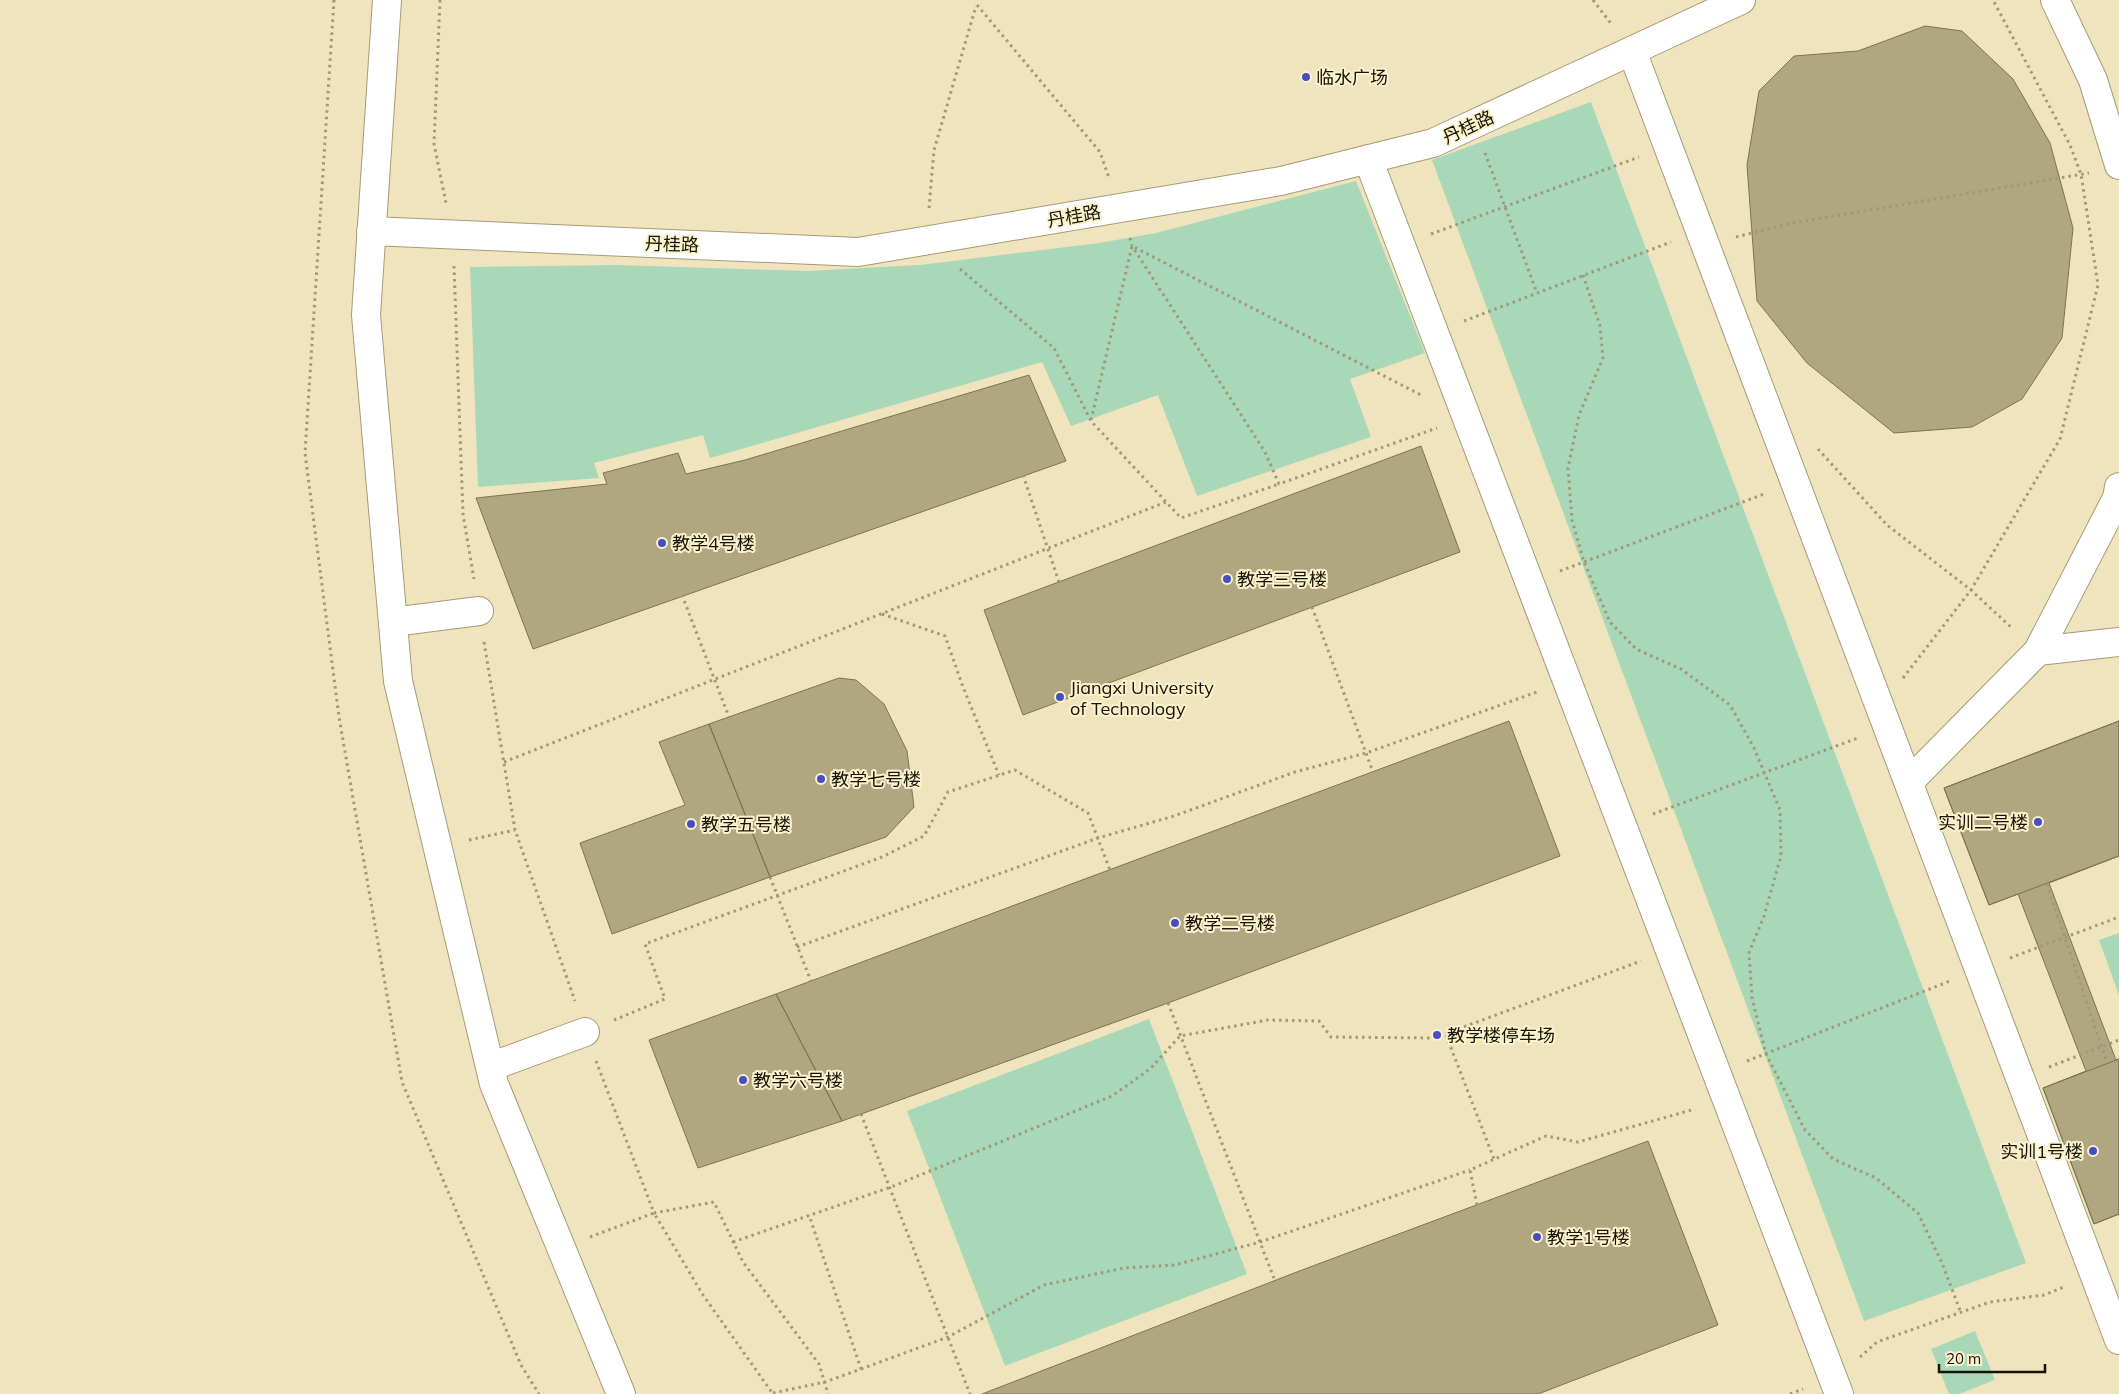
<svg xmlns="http://www.w3.org/2000/svg" width="2119" height="1394" font-family="Mulish,'Noto Sans SC',sans-serif">
	<rect width="100%" height="100%" fill="#efe4be"/>
	<path fill="#a8d8b7" d="M1591,102L2026,1263L1864,1321L1432,160Z
		M1356,181L1425,353L1350,379L1371,437L1197,496L1158,395L1071,426L1042,362L710,458L703,435L594,463L599,478L478,487L470,267L617,265L807,271L920,265L1099,243L1156,233Z
		M2119,933V995L2099,940Z
		M1149,1019L1247,1274L1005,1366L907,1111Z
		M1975,1331L1995,1380L1959,1394H1949L1931,1349Z"/>
	<path fill="#b0a682" stroke="#7d7351" d="M1925,26L1962,31L2013,79L2050,143L2073,228L2062,338L2022,399L1972,427L1894,433L1807,363L1757,301L1747,165L1759,91L1794,56L1858,51Z
		M1029,375L1066,461L533,649L476,498L607,484L603,473L678,453L686,474L745,460Z
		M1421,446L1460,552L1023,715L984,610Z
		M839,678L856,680L884,704L907,751L914,807L886,837L770,877L709,724Z
		M1509,721L1560,856L1168,1003L842,1121L776,994Z
		M2119,721V856L1989,905L1944,788Z
		M2119,721V856L2049,883L2116,1060L2119,1059V1214L2094,1224L2043,1088L2086,1071L2018,894L1989,905L1944,788Z
		M709,724L770,877L612,934L580,843L685,805L659,742Z
		M776,994L842,1121L698,1168L649,1040Z
		M2119,1059V1214L2094,1224L2043,1088Z
		M1648,1141L1718,1325L1538,1394H982L1302,1270Z"/>
	<g fill="none" stroke-linecap="round" stroke-linejoin="round">
		<g stroke="#a59b77" stroke-width="30">
			<path id="minor" d="M387,0L366,315L398,681L494,1084L621,1394
				M2055,0L2093,80L2119,165
				M1632,51L2119,1340
				M1368,159L1839,1394
				M371,231L858,252L1281,181L1433,143L1741,0
				M393,622L479,611
				M2038,651L2119,642
				M1909,782L2038,651L2117,498L2119,487
				M490,1067L585,1032"/>
		</g>
		<path stroke="#a1987b" stroke-width="3" stroke-dasharray="2.5 4" stroke-linecap="butt" d="M334,0L305,453L339,717L402,1082L521,1365L539,1394
			M440,0L434,144L446,203
			M1593,0L1612,25
			M977,5L1100,152L1109,178
			M1485,153L1537,293
			M929,208L934,150L976,6
			M1431,234L1639,157
			M1736,237L1792,223L2089,173
			M1130,238L1132,246L1265,452L1279,484L1437,428
			M454,266L463,514L474,579
			M960,269L1054,348L1091,421L1181,518L1279,484
			M1583,275L1600,326L1603,358L1579,415L1568,468L1572,520L1584,562L1610,622L1636,649L1681,669L1730,705L1754,748L1780,810L1781,856L1764,916L1749,953L1752,998L1766,1054L1805,1130L1833,1159L1876,1178L1918,1213L1942,1263L1961,1313
			M1464,321L1671,242
			M1091,420L1132,246L1423,396
			M1818,449L1887,525L1971,590L2013,629
			M1560,571L1764,494
			M1312,607L1373,772
			M882,614L945,636L963,687L999,775
			M484,642L515,830L575,1001
			M1903,678L1971,590L2060,439L2098,285L2081,174L2070,145L1993,0
			M504,762L1166,502
			M1653,814L1858,738
			M469,840L515,830
			M770,877L811,981
			M797,947L1098,838L1174,816L1295,772L1366,753L1537,692
			M2010,958L2119,917
			M1168,1003L1275,1281
			M614,1020L665,999L645,944L882,857L924,836L948,792L1015,770L1088,813L1110,870
			M1446,1035L1494,1159
			M596,1061L654,1213L714,1202L743,1262L819,1364L828,1394
			M1747,1061L1950,981
			M2049,1067L2119,1040
			M861,1114L970,1394
			M1477,1205L1470,1170L1546,1136L1578,1142L1695,1109
			M590,1237L654,1213L703,1295L773,1394
			M733,1242L891,1187L1112,1096L1150,1069L1180,1036L1268,1020L1319,1021L1331,1037L1434,1038L1641,961
			M1860,1357L1877,1342L1990,1302L2044,1295L2064,1287
			M861,1369L948,1337L1044,1285L1124,1268L1175,1265L1260,1242L1470,1170
			M773,1393L825,1382L861,1369L809,1215
			M1790,1394L1803,1389"/>
		<use href="#minor" stroke="#fff" stroke-width="28"/>
		<path stroke="#a1987b" stroke-width="3" stroke-dasharray="2.5 4" stroke-linecap="butt" d="M1023,475L1059,582
			M682,595L729,717
			M2047,884L2107,1063"/>
	</g>
	<g fill="#464ec3" stroke="#fcf2cb" stroke-width="2">
		<circle cx="1306" cy="77" r="5"/>
		<circle cx="662" cy="543" r="5"/>
		<circle cx="1227" cy="579" r="5"/>
		<circle cx="1060" cy="697" r="5"/>
		<circle cx="821" cy="779" r="5"/>
		<circle cx="2038" cy="822" r="5"/>
		<circle cx="691" cy="824" r="5"/>
		<circle cx="1175" cy="923" r="5"/>
		<circle cx="1437" cy="1035" r="5"/>
		<circle cx="743" cy="1080" r="5"/>
		<circle cx="2093" cy="1151" r="5"/>
		<circle cx="1537" cy="1237" r="5"/>
	</g>
	<g text-anchor="middle" dominant-baseline="central" stroke-width="4" stroke-linejoin="round" paint-order="stroke">
		<g font-size="18" fill="#171306" stroke="#fcf2cb" text-anchor="start">
			<text x="1316" y="77">临水广场</text>
			<text x="672" y="543">教学4号楼</text>
			<text x="1237" y="579">教学三号楼</text>
			<text x="1070" y="687">Jiangxi University<tspan x="1070" dy="21">of Technology</tspan></text>
			<text x="831" y="779">教学七号楼</text>
			<text x="2028" y="822" text-anchor="end">实训二号楼</text>
			<text x="701" y="824">教学五号楼</text>
			<text x="1185" y="923">教学二号楼</text>
			<text x="1447" y="1035">教学楼停车场</text>
			<text x="753" y="1080">教学六号楼</text>
			<text x="2083" y="1151" text-anchor="end">实训1号楼</text>
			<text x="1547" y="1237">教学1号楼</text>
		</g>
		<g font-size="18" fill="#171306" stroke="#fcf2cb">
			<text transform="translate(1468 127) rotate(-25)">丹桂路</text>
			<text transform="translate(1074 216) rotate(-10)">丹桂路</text>
			<text transform="translate(672 244) rotate(2)">丹桂路</text>
		</g>
	</g>
	<path d="M1939 1364v8h106v-8" fill="none" stroke="#171306" stroke-width="2.5"/>
	<text x="1946" y="1364" font-size="15" fill="#171306" stroke="#fcf2cb" stroke-width="4" paint-order="stroke">20 m</text>
</svg>
